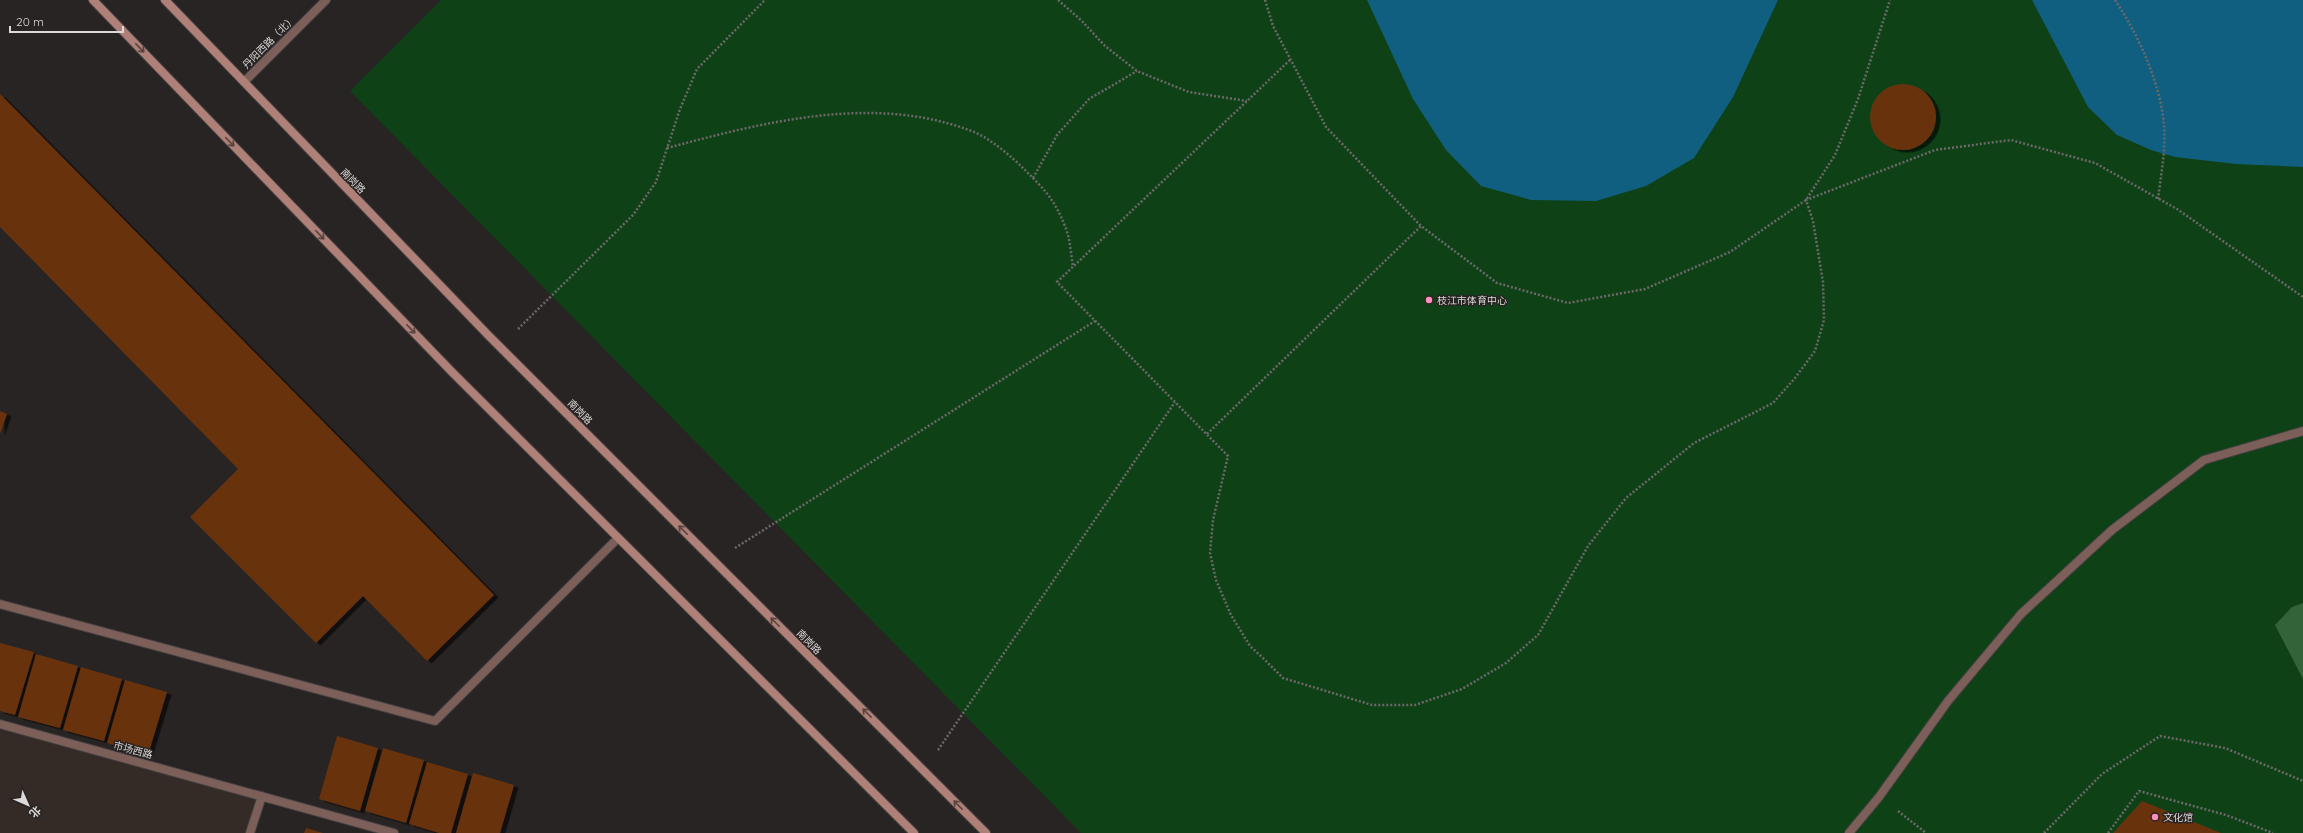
<svg xmlns="http://www.w3.org/2000/svg" width="2303" height="833" font-family="Quicksand,'Noto Sans SC',sans-serif">
	<defs>
		<filter id="shadow"><feDropShadow dx="4.5" dy="2.5" stdDeviation="0" flood-color="#0009"/></filter>
	</defs>
	<rect width="100%" height="100%" fill="#282423"/>
	<path fill="#342b27" d="M0,724L262,796L250,833H0Z"/>
	<path fill="#0f4117" d="M441,0H2303V833H1081L350,91Z"/>
	<path fill="#336437" d="M2303,603V679L2275,625L2292,607Z"/>
	<path fill="#105f81" d="M1367,0H1778L1733,97L1694,158L1646,186L1596,201L1531,200L1481,186L1446,150L1413,99Z
		M2032,0H2303V167L2236,164L2175,157L2151,150L2117,135L2088,107Z"/>
	<path fill="#67320e" filter="url(#shadow)" d="M1870 117a33 33 0 1 1 66 0a33 33 0 1 1-66 0Z
		M0,94L494,595L427,661L363,596L316,643L190,517L238,469L0,227Z
		M0,411L7,414L0,434Z
		M0,643L34,652L15,715L0,711Z
		M36,654L78,666L60,728L18,717Z
		M81,667L122,679L104,741L63,730Z
		M125,680L167,692L148,755L107,743Z
		M337,736L378,748L360,811L319,799Z
		M383,748L424,760L406,823L365,811Z
		M427,762L468,774L451,833H439L409,824Z
		M473,773L514,785L500,833H456Z
		M2142,801L2221,833H2113Z
		M306,828L323,833H304Z"/>
	<g fill="none" stroke-linecap="round" stroke-linejoin="round">
		<g stroke="#454140" stroke-width="10">
			<path id="minor" d="M0,604L435,721L618,538
				M0,724L394,833
				M250,833L262,796
				M1849,833L1879,797L1948,701L2021,614L2112,530L2204,460L2303,431"/>
		</g>
		<g stroke="#454140" stroke-width="10">
			<path id="tertiary" d="M244,82L326,0"/>
		</g>
		<g stroke="#454140" stroke-width="10">
			<path id="secondary" d="M93,0L452,372L914,833
				M165,0L489,336L986,833"/>
		</g>
		<path stroke="#6c6968" stroke-width="2.5" stroke-dasharray="2 2" stroke-linecap="butt" d="M1058,0L1081,20L1105,46L1137,71L1189,92L1247,101
			M1265,0L1273,26L1326,127L1421,226L1497,283L1568,303L1645,289L1730,252L1806,200L1835,155L1858,99L1890,0
			M2115,0C2139,36 2160,82 2164,125C2166,149 2161,175 2158,199
			M1290,60L1057,282L1228,456L1213,520L1210,553L1216,580L1231,615L1250,646L1265,660L1283,678L1372,705H1415L1462,689L1506,663L1538,635L1588,546L1626,498L1694,443L1773,403L1795,378L1815,351L1824,320L1823,282L1813,221L1806,200L1935,150L2011,140L2095,163L2177,209L2303,297
			M667,148C765,122 875,93 974,132C991,139 1012,157 1025,170C1045,190 1054,199 1065,226C1070,238 1071,254 1073,267
			M1033,178L1057,135L1089,99L1137,71
			M518,329L633,215L656,182L680,109L697,69L765,0
			M1207,434L1421,226
			M735,548L1095,321
			M938,750L1175,402
			M1898,811L1926,833
			M2044,833L2102,774L2160,736L2225,748L2303,781
			M2108,833L2139,791L2226,815L2273,833"/>
		<use href="#minor" stroke="#7d5f5a" stroke-width="8"/>
		<use href="#tertiary" stroke="#7d5f5a" stroke-width="8"/>
		<use href="#secondary" stroke="#af8077" stroke-width="8"/>
	</g>
	<defs><path id="oneway-shaft" d="M-6 0H5M1.5-3L5.5 0L1.5 3" fill="none" stroke-width="1.6" stroke-linecap="round" stroke-linejoin="round"/></defs>
	<g stroke="#574440">
		<use href="#oneway-shaft" transform="translate(140 48) rotate(46)"/>
		<use href="#oneway-shaft" transform="translate(230 142) rotate(46)"/>
		<use href="#oneway-shaft" transform="translate(320 235) rotate(46)"/>
		<use href="#oneway-shaft" transform="translate(411 329) rotate(46)"/>
		<use href="#oneway-shaft" transform="translate(683 530) rotate(-135)"/>
		<use href="#oneway-shaft" transform="translate(775 622) rotate(-135)"/>
		<use href="#oneway-shaft" transform="translate(867 713) rotate(-135)"/>
		<use href="#oneway-shaft" transform="translate(958 805) rotate(-135)"/>
	</g>
	<g fill="#fe8ebc" stroke="#282423" stroke-width="1.5">
		<circle cx="1429" cy="300" r="4"/>
		<circle cx="2155" cy="817" r="4"/>
	</g>
	<g text-anchor="middle" dominant-baseline="central" stroke-width="3" stroke-linejoin="round" paint-order="stroke">
		<g font-size="10" fill="#dcd9d8" stroke="#282423">
			<text transform="translate(269 42) rotate(-45)">丹阳西路（北）</text>
			<text transform="translate(353 181) rotate(46)">南岗路</text>
			<text transform="translate(580 412) rotate(45)">南岗路</text>
			<text transform="translate(809 642) rotate(45)">南岗路</text>
			<text transform="translate(133 750) rotate(15)">市场西路</text>
		</g>
		<g font-size="10" fill="#dcd9d8" stroke="#282423" text-anchor="start">
			<text x="1437" y="300">枝江市体育中心</text>
			<text x="2163" y="817">文化馆</text>
		</g>
	</g>
	<g transform="translate(28 805) rotate(135)" stroke="#282423" stroke-width="3" paint-order="stroke">
	<path d="M0-3L7 15L0 10L-7 15Z" fill="#dcd9d8"/>
	<text y="-6" font-size="11" font-weight="bold" text-anchor="middle" fill="#dcd9d8">北</text>
	</g>
	<path d="M10 26v6h113v-6" fill="none" stroke="#dcd9d8" stroke-width="2"/>
	<text x="16" y="26" font-size="12" fill="#dcd9d8" stroke="#282423" stroke-width="3" paint-order="stroke">20 m</text>
</svg>
